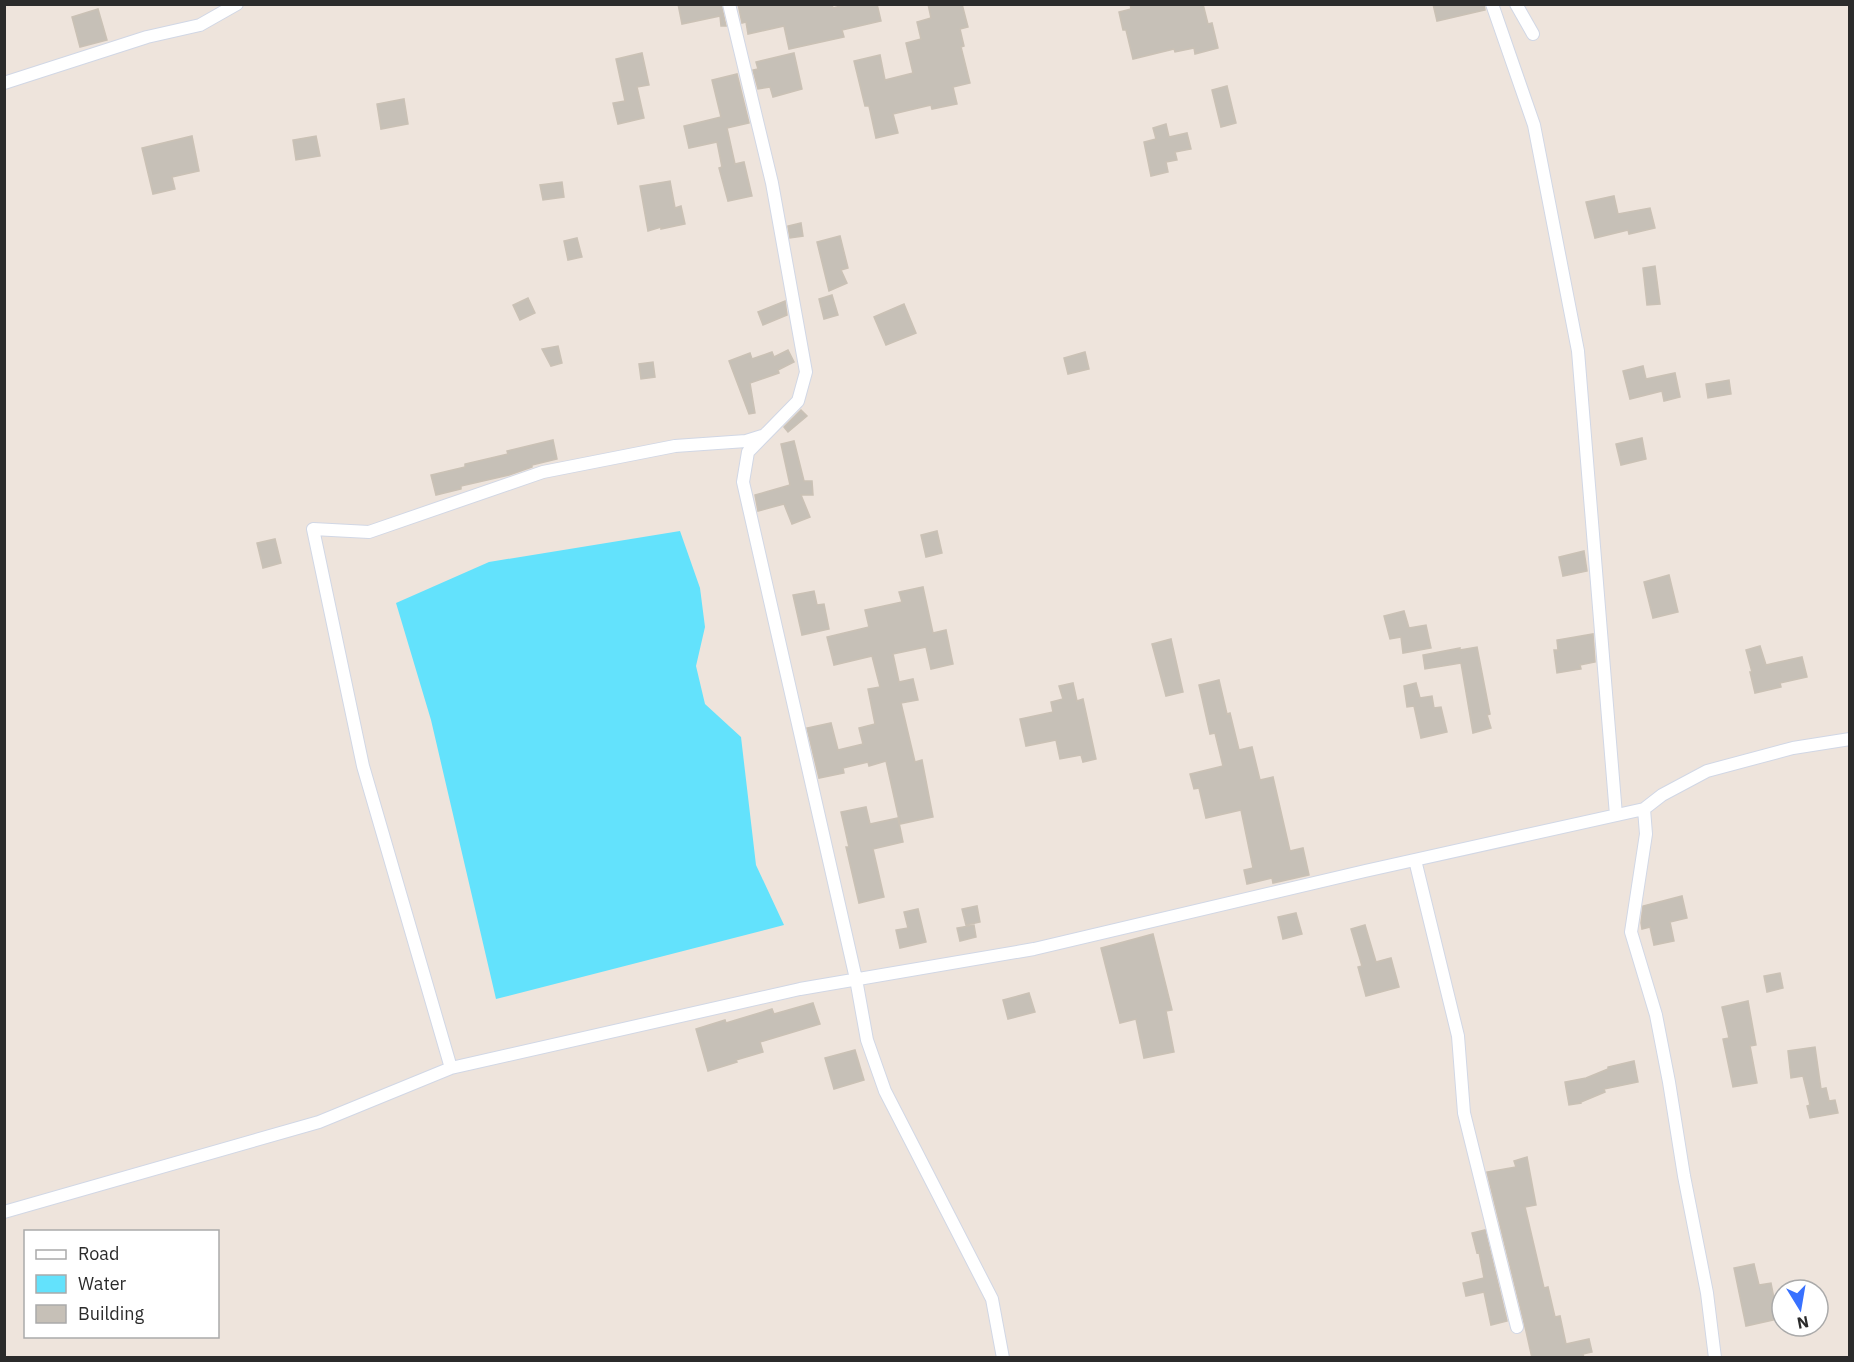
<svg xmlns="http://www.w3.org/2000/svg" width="1854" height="1362" font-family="'IBM Plex Sans',sans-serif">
	<rect width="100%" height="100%" fill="#eee4dc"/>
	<path fill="#63e2fc" d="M680,531L700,588L705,627L696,666L705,704L741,737L756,865L784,925L496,999L431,720L396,603L489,562Z"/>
	<path fill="#c6c0b7" stroke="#cac1b5" stroke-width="1.5" d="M678,4H721L726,26H721L720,16L682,24Z
		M738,4H832L833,8L848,4H877L881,21L842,30L844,37L789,49L784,26L748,34L746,22L742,23Z
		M928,4H962L968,27L960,29L964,46L961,47L970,83L953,87L957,104L932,109L931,105L893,114L898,133L876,138L869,106H865L854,61L880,55L885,80L913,73L906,43L921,39L917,22L931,18Z
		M1130,4H1203L1208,24L1212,23L1218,48L1195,54L1194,48L1175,52L1174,49L1133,59L1126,30H1123L1119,12L1131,9Z
		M1433,4H1484L1485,10L1437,21Z
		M98,9L107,40L80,47L72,17Z
		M642,53L649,85L637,87L644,118L618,124L613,103L625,101L616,59Z
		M794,53L802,89L773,97L770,87L758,89L753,70L758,69L756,62Z
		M737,74L749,123L727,128L735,164L744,162L752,196L728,201L719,168L722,167L717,142L689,148L684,126L721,117L712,80Z
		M1227,86L1236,123L1221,127L1212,90Z
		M404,99L408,124L381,129L377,104Z
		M1166,124L1169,137L1187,133L1191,149L1175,152L1177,160L1166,162L1168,172L1151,176L1144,142L1156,139L1153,128Z
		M192,136L199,171L172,177L175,189L153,194L142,148Z
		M316,136L320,156L296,160L293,140Z
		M670,181L675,208L681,206L685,224L661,229V227L648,231L640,186Z
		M562,182L564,197L543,200L540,185Z
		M1614,196L1618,214L1650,208L1655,228L1629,234L1628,230L1595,238L1586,202Z
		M801,223L803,236L790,238L788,226Z
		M840,236L848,268L841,270L847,283L829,291L817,242Z
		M577,238L582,257L568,260L564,241Z
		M1655,266L1660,304L1647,305L1643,268Z
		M832,295L838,315L824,319L819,299Z
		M528,298L535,313L520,320L513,305Z
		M785,301L787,315L763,325L758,312Z
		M904,304L916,333L886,345L874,317Z
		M558,346L562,363L551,366L542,349Z
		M788,350L794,362L778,370L779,373L750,383L755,413L749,414L729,361L750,353L752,359L772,352L774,357Z
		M1085,352L1089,369L1068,374L1064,358Z
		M653,362L655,377L641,379L639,364Z
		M1643,366L1646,379L1675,373L1680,397L1664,401L1662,391L1630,399L1623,371Z
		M1729,380L1731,394L1708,398L1706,384Z
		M801,410L807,416L788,432L784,427Z
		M1642,438L1646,459L1621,465L1616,444Z
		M553,440L557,459L532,465V467L509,475L461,486V489L436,495L431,475L465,467V464L508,454L507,451Z
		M794,441L804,481H812L813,495H801L810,517L792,524L784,504L758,511L755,495L790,485L781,444Z
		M937,531L942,553L926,557L921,535Z
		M275,539L281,563L263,568L257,543Z
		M1584,551L1587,571L1563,576L1559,557Z
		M1669,575L1678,612L1653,618L1644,582Z
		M923,587L933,633L946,630L953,664L931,669L926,647L893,654L899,682L913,679L918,700L901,703L915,762L922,760L933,817L900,824L886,761L869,766L868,762L843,768L844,773L819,778L807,728L831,723L838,750L863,744L859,728L875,724L868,689L880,687L872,656L834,665L827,637L869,627L865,610L902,602L899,592Z
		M814,591L817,605L824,604L829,629L802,635L793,595Z
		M1404,611L1409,628L1426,625L1431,648L1403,653L1401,637L1390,639L1384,616Z
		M1593,634L1595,662L1580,665L1581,669L1557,673L1554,650H1558L1557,640Z
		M1171,639L1183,692L1166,696L1152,644Z
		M1760,646L1766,665L1802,657L1807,677L1780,683L1781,687L1755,693L1750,672H1752L1746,650Z
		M1477,647L1490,714L1487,715L1491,728L1473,733L1461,663L1425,669L1423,655L1460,648V650Z
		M1219,680L1227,714L1230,713L1239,750L1252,747L1260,780L1273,777L1290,851L1303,848L1309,875L1273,883L1272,878L1247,884L1244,870L1253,868L1241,810L1206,818L1199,788L1194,789L1190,774L1223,766L1215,733L1210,734L1199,685Z
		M1073,683L1077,701L1083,699L1096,759L1083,762L1081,755L1060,759L1056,740L1026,746L1020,719L1053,712L1051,702L1063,699L1059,686Z
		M1416,683L1420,698L1432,696L1434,708L1441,707L1447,732L1421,738L1414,706L1407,707L1404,686Z
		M866,807L870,824L898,818L903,842L873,849L884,897L859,903L846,847H849L841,812Z
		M1682,896L1687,918L1670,922L1674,941L1654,945L1650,927L1642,929L1641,923L1643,906Z
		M977,906L980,922L966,925L962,909Z
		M918,909L926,942L900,948L896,930L908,928L904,912Z
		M1296,913L1302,934L1283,939L1278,917Z
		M974,925L976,937L960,941L957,928Z
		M1365,925L1376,962L1391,958L1399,987L1366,996L1358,967L1362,966L1351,929Z
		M1153,934L1172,1010L1166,1011L1174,1052L1144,1058L1136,1019L1120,1023L1101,948Z
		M1780,973L1783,988L1767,992L1764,976Z
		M1029,993L1035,1012L1008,1019L1003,1000Z
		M1748,1001L1756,1045L1750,1046L1757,1083L1733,1087L1723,1039L1729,1038L1722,1007Z
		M813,1003L820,1024L760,1042L763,1052L736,1060L737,1062L708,1071L696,1029L725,1020L726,1023L772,1009L774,1014Z
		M1815,1047L1821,1089L1826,1088L1829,1101L1835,1100L1838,1113L1810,1118L1807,1106L1810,1105L1803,1076L1791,1078L1788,1051Z
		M855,1050L864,1080L834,1089L825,1058Z
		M1634,1061L1638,1082L1604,1089L1605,1092L1581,1102V1103L1569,1105L1565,1082L1586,1078L1608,1069V1067Z
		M1527,1157L1536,1205L1525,1207L1544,1288L1548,1287L1555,1317L1560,1316L1566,1344L1589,1339L1592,1352L1583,1354L1584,1358H1532L1523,1318L1487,1172L1516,1167L1514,1161Z
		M1485,1230L1507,1321L1491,1325L1484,1292L1466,1296L1463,1283L1484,1278L1479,1252L1477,1253L1472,1233Z
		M1754,1264L1759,1285L1771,1283L1778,1319L1746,1326L1734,1268Z"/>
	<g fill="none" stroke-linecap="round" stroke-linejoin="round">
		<g stroke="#d1d7e5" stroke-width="14">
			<path id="minor" d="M729,4L772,183L806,372L798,401L748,452L743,482L856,979L867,1040L885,1091L992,1299L1003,1358
				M1492,4L1534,125L1578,351L1616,815
				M1516,4L1533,34
				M4,83L147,37L200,25L237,4
				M1415,860L1458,1036L1464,1113L1517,1327
				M451,1068L363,766L313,529L369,532L543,472L675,446L746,441L762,436
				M4,1212L319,1122L451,1068L800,989L1034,949L1365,871L1644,809
				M1715,1358L1707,1293L1684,1176L1669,1082L1656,1015L1631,932L1646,834L1644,809L1662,795L1707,771L1793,748L1850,739"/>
		</g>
		<use href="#minor" stroke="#fff" stroke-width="12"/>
	</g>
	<rect width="1854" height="1362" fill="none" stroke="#2b2b2b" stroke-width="12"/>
	<rect x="24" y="1230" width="195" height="108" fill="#ffffff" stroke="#aaaaaa" stroke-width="1.5"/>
	<rect x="36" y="1250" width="30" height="9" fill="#ffffff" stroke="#aaaaaa" stroke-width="1.5"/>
	<text x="78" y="1260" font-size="18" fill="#2b2b2b">Road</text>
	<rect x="36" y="1275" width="30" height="18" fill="#63e2fc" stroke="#aaaaaa" stroke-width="1.5"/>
	<text x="78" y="1290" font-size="18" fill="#2b2b2b">Water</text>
	<rect x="36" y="1305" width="30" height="18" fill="#c6c0b7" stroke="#aaaaaa" stroke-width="1.5"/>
	<text x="78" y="1320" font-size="18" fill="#2b2b2b">Building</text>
	<g transform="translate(1800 1308) rotate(169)"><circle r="28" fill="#ffffff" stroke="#aaaaaa" stroke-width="1.5"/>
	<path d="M0-4.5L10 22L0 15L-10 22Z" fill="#3871ff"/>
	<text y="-9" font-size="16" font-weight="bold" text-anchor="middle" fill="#2b2b2b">N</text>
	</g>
</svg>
